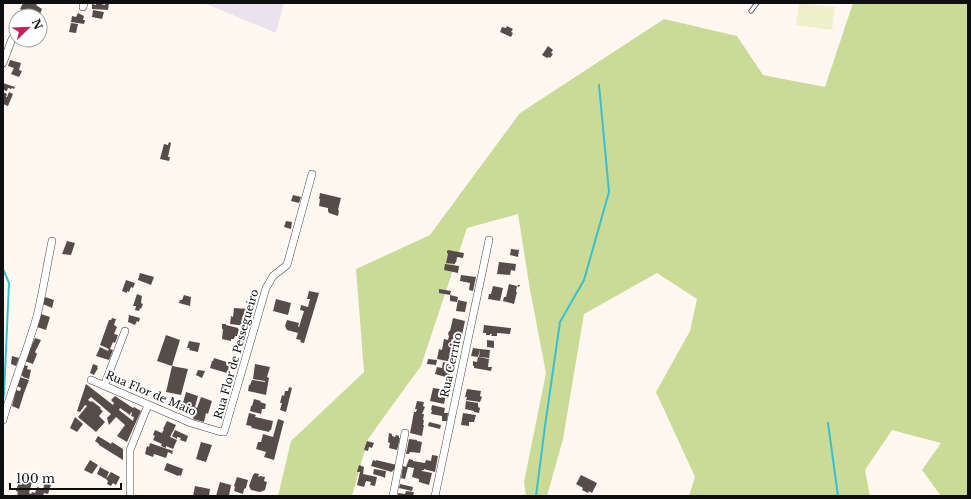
<svg xmlns="http://www.w3.org/2000/svg" width="971" height="499" font-family="'Libre Baskerville',serif">
	<rect width="100%" height="100%" fill="#fff8f0"/>
	<path fill="#e9e3ed" d="M204,3H284L276,33Z"/>
	<path fill="#cadb98" d="M853,3H968V496H941L922,470L941,443L892,430L865,470L870,496H689L695,477L656,392L690,331L697,299L657,273L584,314L563,439L547,496H526L524,482L546,373L530,290L518,214L467,228L421,366L368,439L352,496H278L291,441L364,372L356,269L430,235L463,190L520,113L664,19L737,36L763,75L825,87Z"/>
	<path fill="#eff1cb" d="M799,3L835,7L832,30L796,25Z"/>
	<g fill="none" stroke-linecap="round" stroke-linejoin="round">
		<path stroke="#3abfcf" stroke-width="2" d="M3,269L9,283L4,394L3,399
			M828,423L838,496
			M536,496L545,426L560,322L584,280L609,192L599,85"/>
	</g>
	<path fill="#584c4b" fill-rule="evenodd" d="M23,3H36L37,4L36,5L42,9L40,14L34,11L32,14L20,9Z
		M96,3L105,5L106,3H109L108,10L92,9V4L96,5Z
		M93,10L104,12L102,19L92,17Z
		M78,13L84,16L83,20H85L84,24L71,22L72,16L76,17Z
		M71,23L78,24L76,33L69,32Z
		M507,26L513,29L511,32L513,33L511,37L500,32L502,27L506,28Z
		M548,46L553,50L551,53L553,54L550,58L549,57L547,58L542,55Z
		M10,60L21,63L19,70L22,71L19,77L11,74L14,68L8,66Z
		M3,83L15,87L14,89L12,88L11,89L8,88L7,91L3,90Z
		M3,92L7,94L6,97H7L9,92L13,94L8,106L3,104Z
		M169,142L171,143L168,157H170L169,161L160,159L164,144L168,145Z
		M320,193L341,198L338,210H339L338,216L329,213L328,211V208L319,206L320,199H319Z
		M293,195L301,197L299,203L291,201Z
		M286,221L292,222L291,229L284,227Z
		M67,241L75,243L71,255L62,254Z
		M511,249L519,250L518,257L510,255Z
		M448,250L464,253L463,258L457,257L456,263L455,262V264L446,263L448,254L447,253V251Z
		M499,262L516,264L515,271L511,270L510,275L497,274Z
		M445,264L459,266L458,273L444,270Z
		M140,273L154,277L151,285L138,280Z
		M461,275L476,277L473,291L469,290L470,283L460,281Z
		M126,280L135,283L133,288L131,287L129,292L127,291V293L122,291Z
		M509,284L517,286L518,285H520L519,287L517,286L516,292H517L514,304L503,301L504,297H506Z
		M493,286L503,288L500,301L488,299L489,294H491Z
		M439,289L451,291L450,295L439,293Z
		M309,291L319,293L304,343L300,342L301,340L296,339L298,333L287,330L285,326L287,320L299,323L298,327H299L304,311L300,310L301,305L308,307L310,299H307Z
		M137,294L142,296L141,303L143,304L141,309L140,308L139,311L135,310L136,306H133Z
		M184,295L191,297L190,306L179,303L180,300H182Z
		M450,295L458,297L457,302L450,301Z
		M45,297L54,300L52,308L43,304Z
		M276,299L291,303L288,315L273,311Z
		M458,300L467,302L465,312L456,311Z
		M234,308L248,309L246,326L230,324L231,316L233,317Z
		M41,314L50,317L46,330L37,327Z
		M129,315L140,318L139,322L137,321L135,325L128,322Z
		M112,318L116,319L114,325L117,327L114,334L118,335L115,343L113,342L110,349L113,350L109,360L96,356L100,347L108,351L109,349L100,345L109,320H111Z
		M453,318L465,321L462,335H461V337L458,350H457V353L454,352L452,362L437,359L439,349L442,350L444,339L448,340L449,336L448,334L449,331H450Z
		M222,324H226V325L238,328V329L239,330L237,336H235L234,339H231V341L222,339L223,329H222Z
		M484,325L511,328L510,334L497,333V336H491L492,334H490V335H486V333H483Z
		M166,335L180,340L172,366L157,361Z
		M35,338L41,340L35,352L37,354L33,364L25,361Z
		M487,340L494,341V348L487,347Z
		M189,341L200,343L198,352L189,350L190,348H187Z
		M473,348L480,349L478,357L471,356Z
		M480,349L490,350L489,358L479,357Z
		M12,356L19,358L16,366L11,364Z
		M478,357L489,359L488,367H492L491,371L474,368V366H473V361L477,362Z
		M214,358L230,363L227,373L210,368L212,361H213Z
		M428,359L437,360L436,365L427,364Z
		M443,362L452,364L449,378L435,374L437,367L442,368Z
		M93,364L98,366L97,368H98L94,375L90,373Z
		M255,364L270,367L267,377L269,378L266,395L248,391L249,385H250L252,380L265,382V381L253,379Z
		M24,365L28,366L27,369L31,370L29,379L23,377V376L20,375Z
		M172,366L188,369L181,395L166,392Z
		M198,370L205,371L202,378L196,375Z
		M20,377L29,380L24,393L19,409L12,406L16,390L20,391L21,388L17,386Z
		M86,384L113,405L114,403L111,400L115,396L133,408L134,407L141,411L127,442L117,436L125,425L116,417L109,425L107,418L111,414L91,397L88,400L91,402L92,401L101,408L100,409L103,411L99,416L105,422L96,432L78,417L87,406L85,405L80,412L77,411ZM120,408L130,415L131,412L132,413L131,416L134,417L133,421L119,410Z
		M289,387L292,388L286,412L280,410L282,403H280L282,395L284,396L285,391H288Z
		M433,388L447,390L444,404L430,401Z
		M467,389L481,391L480,396L482,397L480,402L466,400L467,397H465Z
		M186,392L198,396L195,407L197,408L201,397L212,401L208,414L206,413L204,422L193,419L196,410L194,409L192,415L187,413L188,412L181,410Z
		M254,399L261,401L260,402L266,404L265,409H262L261,414L250,411L251,406H252Z
		M417,401L424,402L423,406L425,407L422,414H424L423,420H424L423,425H424L422,436L410,433L414,412H416L417,409H415Z
		M466,401L478,403V407L480,408L479,413L474,412V411L465,409Z
		M432,405L445,408L444,413H448L447,421H442V416L431,414L432,410H431Z
		M249,413L256,415L255,417L273,421L271,430H270L269,432L252,428L251,426L246,425Z
		M463,413L476,415L474,422H469V426L461,425Z
		M75,417L83,424L77,432L70,428Z
		M278,419L284,421L274,460L264,457L266,452L256,449L258,442H261L263,434L273,437Z
		M167,421L176,425L170,437L177,440L173,449L166,446V448L161,446L162,444L153,440L155,436L153,435L155,430L162,433L164,429H163Z
		M429,422L441,425L440,429L428,426Z
		M175,430L188,436L186,442L180,440L181,438L177,437V439L172,436Z
		M389,433L392,434V436L395,437L396,435L399,436V438H400L397,450L389,448L390,443L388,442Z
		M98,436L111,444L112,442L123,449V460L99,445V444L95,441Z
		M409,439L417,440V441L422,442L420,453L410,452L409,454H406Z
		M367,441L374,443L372,448L369,447L368,451L364,450Z
		M201,442L212,445L206,462L196,459Z
		M150,443L173,451L172,454L168,452L166,458L154,454L153,457L145,454L147,446L149,447Z
		M432,455L438,456L435,472L424,469V470H422V471L432,473L429,485L419,482V479L412,477L414,468L408,467L405,479L401,478L403,466L406,467L409,459L413,460V461L425,463L426,460L431,461Z
		M90,460L98,465L92,474L84,470Z
		M373,460L376,461V460L397,465L396,471L393,470L392,472L371,466Z
		M167,463L183,469L181,476L179,475L178,476L164,470Z
		M359,465L364,467L363,474L377,477L375,486L370,485L371,482L366,481L364,487L357,485L360,472H357Z
		M100,467L109,472L106,479L97,474Z
		M374,469L386,471L385,478L383,477L373,474Z
		M111,472L120,477L116,485L113,483L111,486L107,484L108,481L106,479Z
		M255,473L259,474L258,477L260,476L265,477L264,481L267,482L265,490L260,492L251,490L249,486L253,475Z
		M581,475L597,483L592,493L589,491L588,493L582,490L583,488L576,484Z
		M237,477L248,480L246,488L244,489L243,494L234,491L235,487L234,486Z
		M20,478L32,482L29,493L31,494L32,492L35,493L37,487L43,489L45,483L51,485L48,494L44,493L43,496H17L18,492L16,491Z
		M220,482L231,485L229,496H216Z
		M400,484L413,487L412,491L399,488Z
		M195,486L210,489L209,496H193Z
		M406,491L414,492L413,496H398V493L405,494Z"/>
	<g fill="none" stroke-linecap="round" stroke-linejoin="round">
		<g stroke="#424242" stroke-width="5">
			<path id="service" d="M751,11L757,3"/>
		</g>
		<g stroke="#424242" stroke-width="8">
			<path id="minor" d="M83,7L84,3
				M3,63L12,39
				M91,380L191,423L221,432H224L266,288L273,276L287,265L312,174
				M104,386L125,331
				M3,420C13,384 27,351 37,316C43,291 47,265 52,241
				M130,496V450L148,405
				M393,496L405,433
				M435,496L489,240"/>
		</g>
		<use href="#service" stroke="#fff" stroke-width="3.5"/>
		<use href="#minor" stroke="#fff" stroke-width="7"/>
	</g>
	<g text-anchor="middle" dominant-baseline="central" stroke-width="4" stroke-linejoin="round" paint-order="stroke">
		<g font-size="11" fill="#0f0f0f" stroke="#fff">
			<text transform="translate(236 354) rotate(-74)">Rua Flor de Pessegueiro</text>
			<text transform="translate(451 365) rotate(-78)">Rua Cerrito</text>
			<text transform="translate(151 393) rotate(23)">Rua Flor de Maio</text>
		</g>
	</g>
	<rect width="971" height="499" fill="none" stroke="#0f0f0f" stroke-width="8"/>
	<g transform="translate(28 28) rotate(67)"><circle r="19" fill="#ffffff" stroke="#9f9f9f"/>
	<path d="M0-3L7 15L0 10L-7 15Z" fill="#c12459"/>
	<text y="-6" font-size="11" font-weight="bold" text-anchor="middle" fill="#0f0f0f">N</text>
	</g>
	<path d="M10 483v6h111v-6" fill="none" stroke="#0f0f0f" stroke-width="2"/>
	<text x="16" y="483" font-size="12" fill="#0f0f0f" stroke="#ffffff" stroke-width="3" paint-order="stroke">100 m</text>
</svg>
